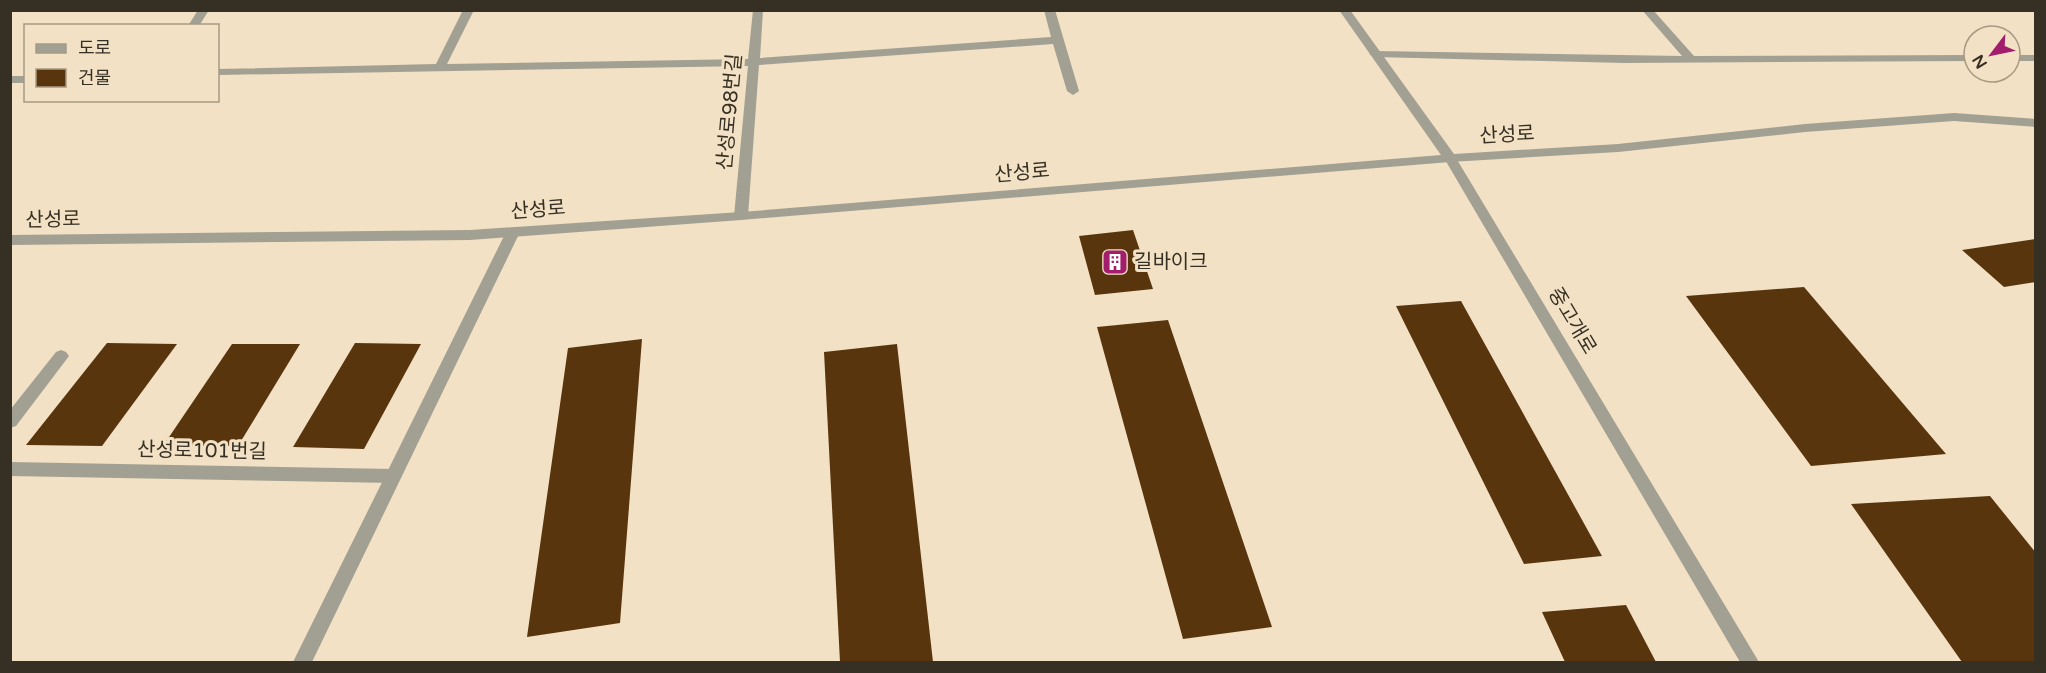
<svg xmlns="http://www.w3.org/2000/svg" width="2046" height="673" font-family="'Varela Round','Noto Sans KR',sans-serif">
	<rect width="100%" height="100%" fill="#f2e1c4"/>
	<path fill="#59350d" d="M1133,230L1153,289L1095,295L1079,236Z
		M2036,239V282L2004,287L1962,250Z
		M1804,287L1946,454L1811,466L1686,296Z
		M1461,301L1602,556L1524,564L1396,306Z
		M1168,320L1272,627L1183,639L1097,327Z
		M642,339L620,623L527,637L568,348Z
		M107,343L177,344L102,446L26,445Z
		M355,343L421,344L364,449L293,447Z
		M232,344H300L238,446H163Z
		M897,344L933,662H840L824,352Z
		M1990,496L2036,553V662H1962L1851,504Z
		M1626,605L1656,662H1565L1542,612Z"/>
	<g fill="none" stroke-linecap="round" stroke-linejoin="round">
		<path fill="#a2a092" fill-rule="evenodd" d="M61,350L66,352L69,356L66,360L16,426L10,428V410L56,352Z
			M10,462L393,469L399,471L401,476L399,481L393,483L10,476Z"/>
		<path fill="#a2a092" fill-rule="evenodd" d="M198,10H209L199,26H188Z
			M463,10H474L447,64L748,59L753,10H763L760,58L1051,37L1044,10H1055L1079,91L1073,95L1067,91L1053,44L759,65L748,216L741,220L734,216L748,66L218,75V69L436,64Z
			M1642,10H1653L1694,56L1974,55V61L1624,63L1375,57L1369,54L1375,51L1682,56Z
			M2010,55H2036V61H2010Z
			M10,76H26V83H10Z
			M1450,154L1456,158L1759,662H1740L1444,158Z
			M513,228L520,232L312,662H293L506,232Z"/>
		<path fill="#a2a092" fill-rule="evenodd" d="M1339,10H1350L1454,154L1618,144L1805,124L1954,113L2036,119V127L1954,121L1805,132L1618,152L1450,162L741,220L470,240L10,245V235L470,230L741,212L1441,155Z"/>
	</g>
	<defs>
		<g id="building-square" transform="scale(1.35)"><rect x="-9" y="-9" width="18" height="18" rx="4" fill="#a21d6b" stroke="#f2e1c4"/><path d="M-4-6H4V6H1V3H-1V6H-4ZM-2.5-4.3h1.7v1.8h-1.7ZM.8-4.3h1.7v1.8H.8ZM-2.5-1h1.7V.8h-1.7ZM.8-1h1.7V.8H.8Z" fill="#fff"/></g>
	</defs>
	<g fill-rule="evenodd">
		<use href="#building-square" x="1115" y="262"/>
	</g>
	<g text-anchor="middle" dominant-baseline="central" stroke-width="6" stroke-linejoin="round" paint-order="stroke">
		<g font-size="20" fill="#363024" stroke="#f2e1c4">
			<text transform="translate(730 112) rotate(-85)">산성로98번길</text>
			<text transform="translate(1507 135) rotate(-3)">산성로</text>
			<text transform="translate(1022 173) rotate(-5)">산성로</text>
			<text transform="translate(538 210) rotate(-4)">산성로</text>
			<text transform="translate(53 220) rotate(-1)">산성로</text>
			<text transform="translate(1572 321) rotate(59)">중고개로</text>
			<text transform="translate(202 451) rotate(1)">산성로101번길</text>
		</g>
		<g font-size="20" fill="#363024" stroke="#f2e1c4" text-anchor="start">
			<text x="1134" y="262">길바이크</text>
		</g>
	</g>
	<rect width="2046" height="673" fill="none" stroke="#363024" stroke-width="24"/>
	<rect x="24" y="24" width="195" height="78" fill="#f2e1c4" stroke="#a79a84" stroke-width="1.5"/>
	<rect x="36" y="44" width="30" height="9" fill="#a2a092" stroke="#a79a84" stroke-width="1.5"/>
	<text x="78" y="54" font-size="18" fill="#363024">도로</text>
	<rect x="36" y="69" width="30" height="18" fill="#59350d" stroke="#a79a84" stroke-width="1.5"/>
	<text x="78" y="84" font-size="18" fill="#363024">건물</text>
	<g transform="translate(1992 54) rotate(238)"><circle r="28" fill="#f2e1c4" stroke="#a79a84" stroke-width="1.5"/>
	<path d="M0-4.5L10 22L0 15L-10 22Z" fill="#a21d6b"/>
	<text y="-9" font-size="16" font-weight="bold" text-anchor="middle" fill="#363024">N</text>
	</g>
</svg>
